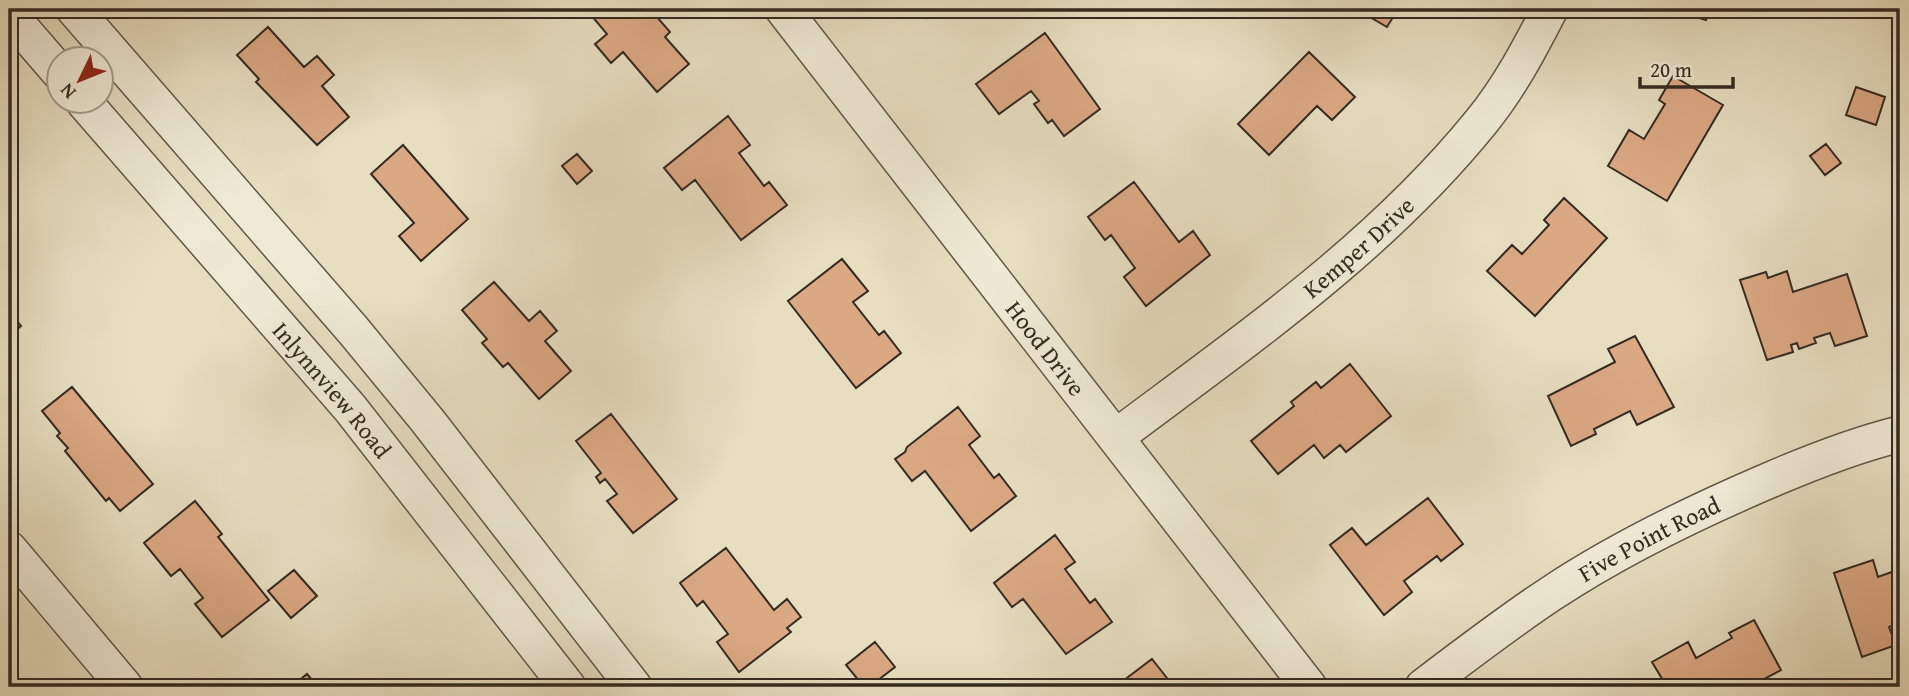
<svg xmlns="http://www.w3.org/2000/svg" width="1909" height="696" font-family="'Gentium Book Plus',serif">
	<rect width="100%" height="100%" fill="#e7dec0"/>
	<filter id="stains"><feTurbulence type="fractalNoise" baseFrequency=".00286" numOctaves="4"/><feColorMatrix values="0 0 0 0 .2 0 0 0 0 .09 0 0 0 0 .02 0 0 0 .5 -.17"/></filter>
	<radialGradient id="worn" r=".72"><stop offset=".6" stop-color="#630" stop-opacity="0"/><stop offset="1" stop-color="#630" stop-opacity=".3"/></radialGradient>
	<path fill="#dba884" stroke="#342a22" stroke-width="2" d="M586,9H642L645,12L650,9L670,32L665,37L689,64L657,92L623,52L611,63L595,44L607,34Z
		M918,9H936L926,18Z
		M1356,9H1398L1387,27Z
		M1669,9H1710L1706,20Z
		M268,27L304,67L317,56L334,75L322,86L349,117L317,145L256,82L259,79L237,55Z
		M1045,33L1100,109L1064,136L1052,120L1048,123L1034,104L1039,101L1031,91L999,114L976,84Z
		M1309,52L1355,97L1332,120L1317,106L1269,155L1238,124Z
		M1673,76L1723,105L1667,201L1608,166L1629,130L1644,139L1665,104L1659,100Z
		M1856,87L1885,97L1876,125L1846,115Z
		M728,116L750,145L739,153L764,186L769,182L787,205L741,240L695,180L682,190L664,168Z
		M1826,144L1841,163L1825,175L1810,156Z
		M403,145L468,219L421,261L399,236L414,223L371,174Z
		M577,154L592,171L577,184L562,166Z
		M1134,182L1179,242L1193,231L1210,255L1146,306L1124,277L1135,268L1111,235L1105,240L1088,217Z
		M1564,198L1607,238L1535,316L1487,271L1512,245L1522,254L1549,225L1544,220Z
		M842,259L868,291L853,302L879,335L884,331L901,353L856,388L788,301Z
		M1787,271L1793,292L1847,274L1867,336L1835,346L1830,333L1814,338L1816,343L1799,349L1797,343L1791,345L1793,352L1767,360L1740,280L1766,272L1768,278Z
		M494,282L529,321L540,311L557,331L545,341L571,371L539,399L508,363L503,367L482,343L487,339L462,310Z
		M9,311L21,326L9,337Z
		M1635,336L1674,407L1637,425L1630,411L1594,429L1596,434L1571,446L1548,396L1615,362L1608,349Z
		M1350,364L1391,416L1346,452L1340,445L1324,458L1314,445L1278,474L1251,441L1294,406L1291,402L1316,382L1321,388Z
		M72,387L153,484L120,511L109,498L106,501L65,451L68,448L57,436L60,433L42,411Z
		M958,407L980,436L969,445L994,478L999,474L1016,496L971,531L925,471L912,481L895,459L905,452L907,447Z
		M611,414L677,499L633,533L607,501L617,494L605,479L600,483L596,477L601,473L576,441Z
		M1428,498L1463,544L1441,561L1437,556L1404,581L1412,592L1384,615L1330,545L1352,528L1366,545Z
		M195,501L222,534L218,537L269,600L222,637L195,604L203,598L180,569L171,576L144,543Z
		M1055,535L1075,562L1065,569L1090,603L1095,599L1112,622L1066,654L1023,599L1012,607L994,583Z
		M726,548L774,610L787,599L801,617L787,628L791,632L739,672L717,642L728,634L703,601L697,606L680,583Z
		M1873,560L1878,577L1900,569V623L1889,627L1896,645L1862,657L1834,573Z
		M294,570L317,596L291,618L268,591Z
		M1754,620L1781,670L1749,687H1667L1652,662L1688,642L1696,658L1732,638L1729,633Z
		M875,642L895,667L869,687H864L846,665Z
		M1152,659L1174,687H1115Z
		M307,674L318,687H291L296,683Z"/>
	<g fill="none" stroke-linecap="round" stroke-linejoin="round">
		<g stroke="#61574a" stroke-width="38">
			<g id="minor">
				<path d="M74,9L353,330L427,420L634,687"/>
				<path id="s1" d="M783,9L1309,687"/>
				<path d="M9,14L60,73"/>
				<path id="s2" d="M84,102L350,408L568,687"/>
				<path id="s3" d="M1116,437C1244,341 1379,248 1481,122C1509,88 1530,48 1550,9"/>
				<path d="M9,549L125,687"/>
				<path id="s4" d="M1423,687C1465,655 1508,622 1552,593C1620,548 1695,512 1770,480C1812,462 1855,445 1900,434"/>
			</g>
		</g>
		<use href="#minor" stroke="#efead6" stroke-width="35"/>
	</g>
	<g text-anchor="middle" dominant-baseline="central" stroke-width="5" stroke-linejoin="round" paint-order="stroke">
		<g font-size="24" fill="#342a22" stroke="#efead6">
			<text stroke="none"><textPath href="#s3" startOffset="308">Kemper Drive</textPath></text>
			<text stroke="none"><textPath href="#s1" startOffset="429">Hood Drive</textPath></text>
			<text stroke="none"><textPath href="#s2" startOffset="380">Inlynnview Road</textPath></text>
			<text stroke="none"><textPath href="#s4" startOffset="271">Five Point Road</textPath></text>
		</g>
	</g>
	<rect width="1909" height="696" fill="none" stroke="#e7dec0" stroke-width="35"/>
	<rect x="10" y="10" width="1888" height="675" fill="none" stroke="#342a22" stroke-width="3.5"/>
	<rect x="18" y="18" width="1874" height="661" fill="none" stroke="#342a22" stroke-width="2"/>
	<g transform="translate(80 80) rotate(227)"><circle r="33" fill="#efead6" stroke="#a49d8e" stroke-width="2"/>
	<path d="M0-5L12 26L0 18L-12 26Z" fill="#8f2418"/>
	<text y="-10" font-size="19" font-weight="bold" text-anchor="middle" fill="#342a22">N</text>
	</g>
	<path d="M1640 77v10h93v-10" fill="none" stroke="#342a22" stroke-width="3.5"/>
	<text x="1650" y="77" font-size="21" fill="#342a22" stroke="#efead6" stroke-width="5" paint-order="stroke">20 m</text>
	<rect width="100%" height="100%" filter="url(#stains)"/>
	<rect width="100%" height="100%" fill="url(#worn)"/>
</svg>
